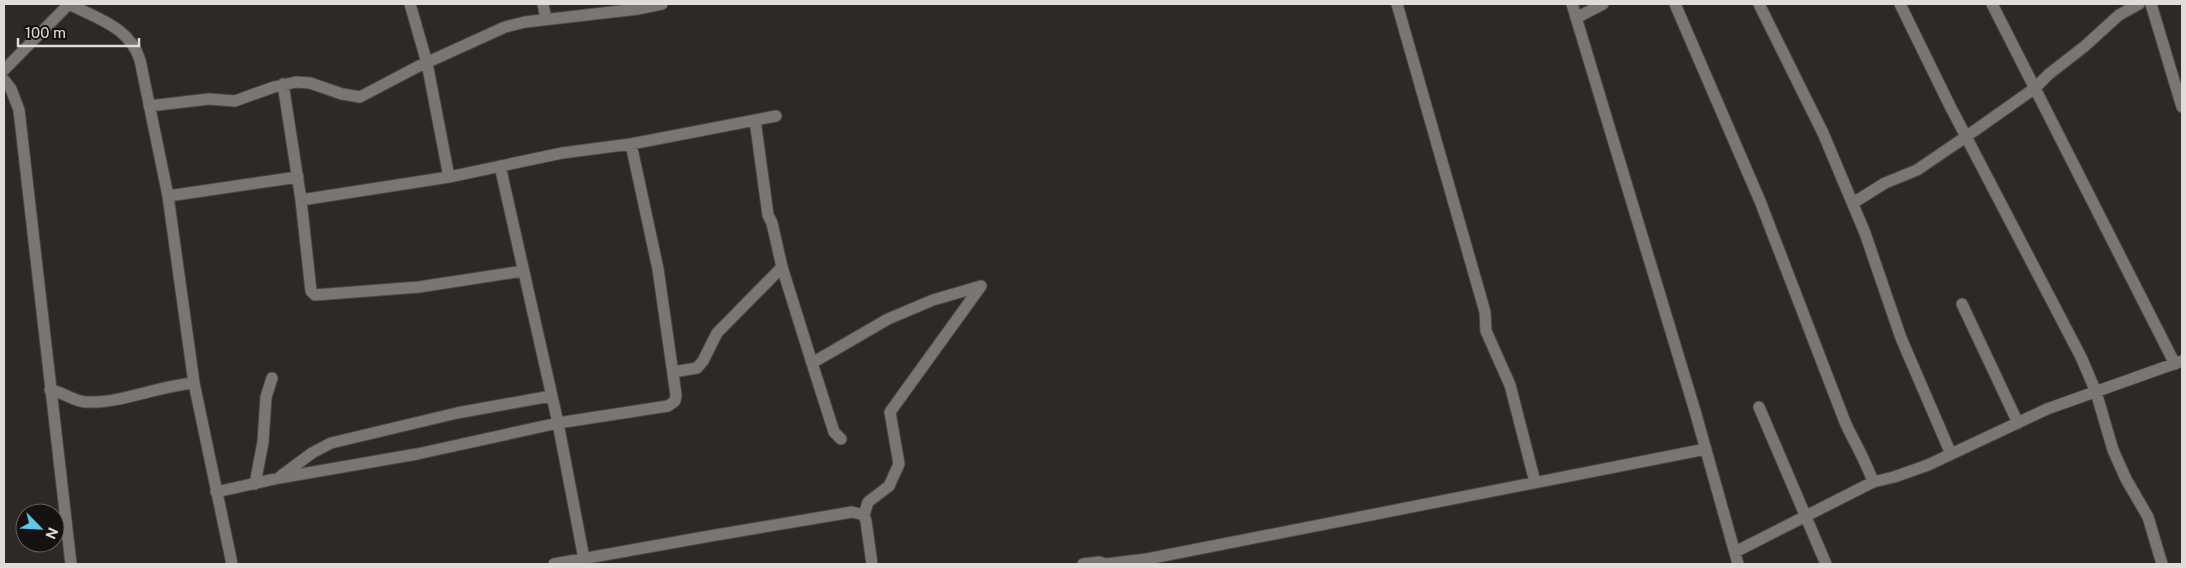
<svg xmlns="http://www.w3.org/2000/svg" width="2186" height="568" font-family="'Public Sans',sans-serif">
	<rect width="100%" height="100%" fill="#2e2926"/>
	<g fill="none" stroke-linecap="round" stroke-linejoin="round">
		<g stroke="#4b4744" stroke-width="13">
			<path id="minor" d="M69,4C96,18 130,27 140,60L168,196L194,383L232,564
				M410,4L427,63L449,177
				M543,4L546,19
				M1397,4L1485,312L1486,331L1510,385L1535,482
				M1572,4L1695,411L1738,564
				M1675,4L1760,201L1845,422C1854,442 1866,461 1873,482
				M1759,4L1823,133L1865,233L1901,338L1951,454
				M1900,4L1950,106L2081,357L2096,392L2113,450L2126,479L2148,517L2162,564
				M1992,4L2175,364
				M2151,4L2182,107
				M1576,18L1603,4
				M4,70L69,4
				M4,80L11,89L19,110L71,564
				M283,84L301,200L311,291L315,295L419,287L523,271
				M149,106L209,99L235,101L274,87L296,82L310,83L342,94L360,97L417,67L505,27L525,22L638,9L662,4
				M755,120L768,215L772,223L782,267L812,363L888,319L933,300L981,286
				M500,166L558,423L585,564
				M168,196L298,177
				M301,200L449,177L562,153L631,144L776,116
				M1853,203L1885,183L1917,170L1967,136L2035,88L2049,74L2085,46L2119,15L2139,4
				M1962,304L2018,423
				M812,363L834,432L841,439
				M673,372L697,368L703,361L717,333L782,267
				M50,390C64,392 74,402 87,402C123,403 158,386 194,383
				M1759,407L1826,564
				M281,476L312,453L331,443L457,413L551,396
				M255,484L263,442L266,397L272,378
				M216,492L279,478L417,454L558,423L668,406L675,401L676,395L658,269L631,144
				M864,515L868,502L889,486L899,464L890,412L981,286
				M1735,552L1873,482L1894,477L1928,465L2047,409L2182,361
				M554,564L710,536L852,512L864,515L866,521L872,564
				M1083,564L1099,562L1106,564L1147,559L1706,449"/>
		</g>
		<use href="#minor" stroke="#7c7672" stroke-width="11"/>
	</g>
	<rect width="2186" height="568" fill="none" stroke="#e0dcda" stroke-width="10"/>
	<g transform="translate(40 528) rotate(114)"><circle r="24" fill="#151211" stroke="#666361"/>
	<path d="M0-4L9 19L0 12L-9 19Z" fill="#5ac8e6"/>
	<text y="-8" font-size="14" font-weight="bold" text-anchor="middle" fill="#e0dcda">N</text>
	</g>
	<path d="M18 38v8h121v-8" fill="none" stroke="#e0dcda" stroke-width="2.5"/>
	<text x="25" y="38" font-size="15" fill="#e0dcda" stroke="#151211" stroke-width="4" paint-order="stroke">100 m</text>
</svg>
